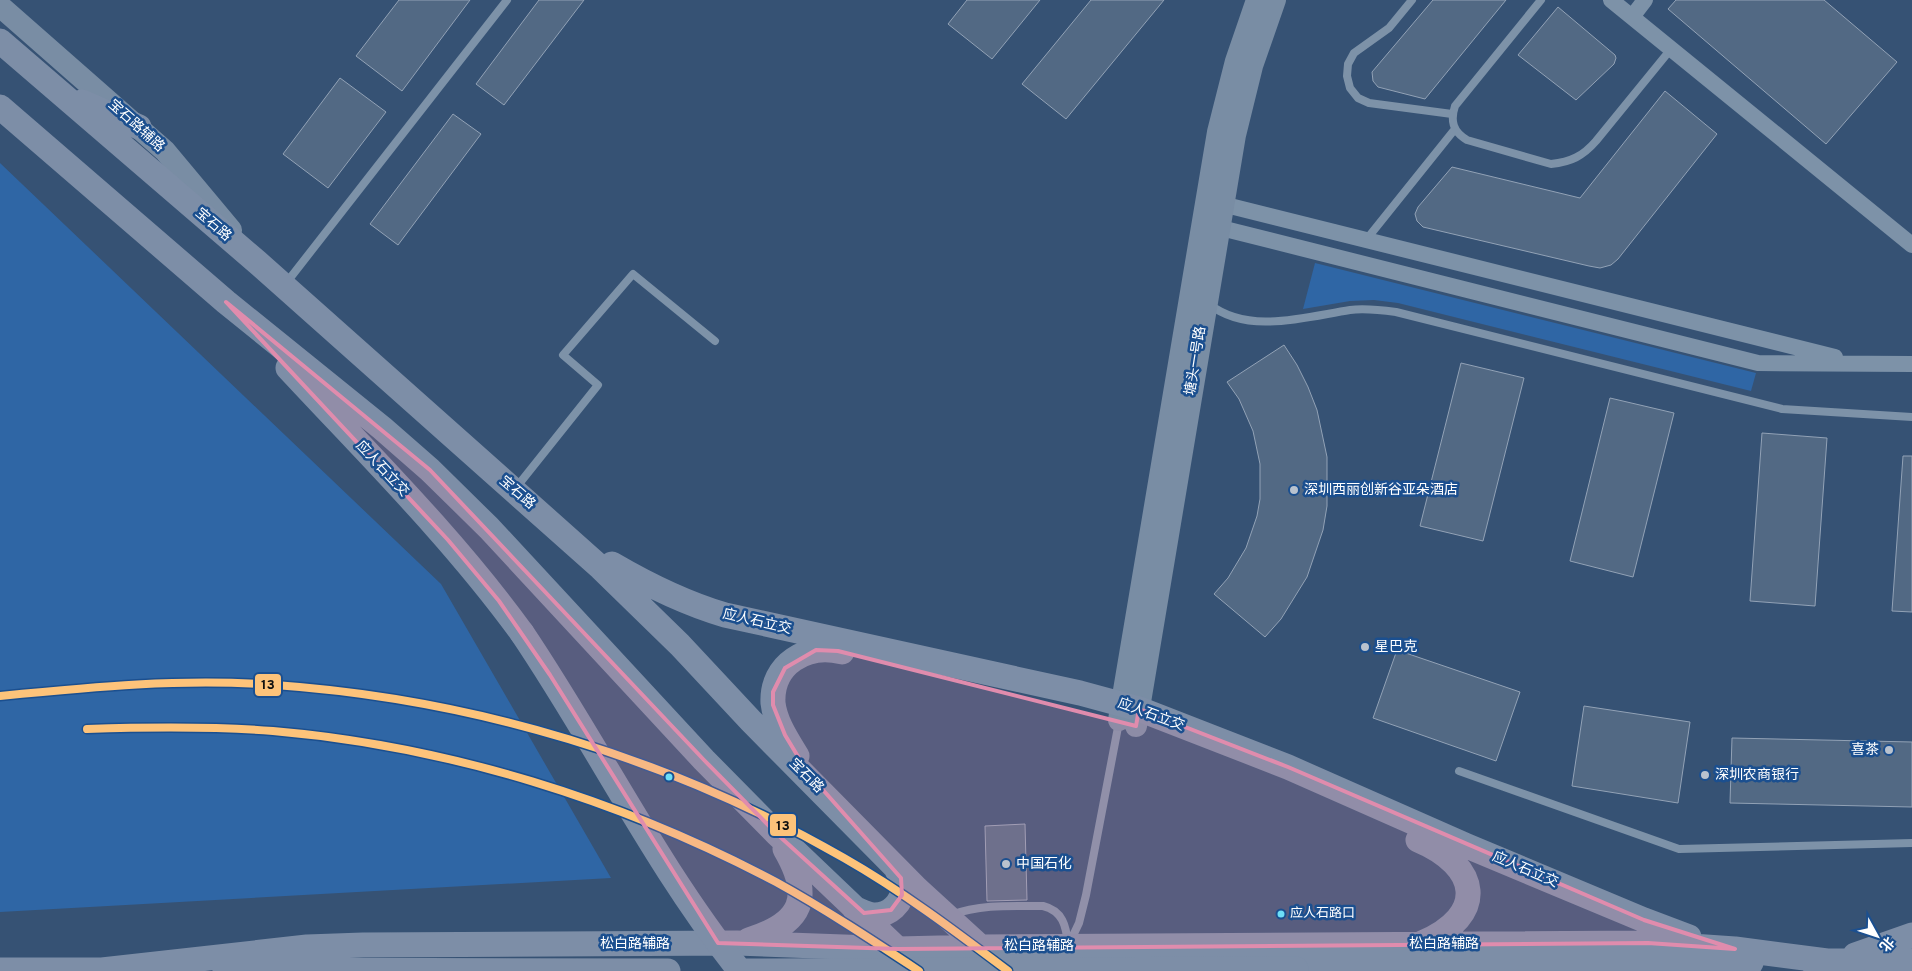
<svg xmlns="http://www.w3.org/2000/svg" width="1912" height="971" font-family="Overpass,'Noto Sans SC',sans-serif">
	<rect width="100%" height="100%" fill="#365274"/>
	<path fill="#2f66a5" d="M0,163L441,584L611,878L0,912Z
		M1315,263L1756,373L1751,391L1398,303L1374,300L1350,301L1303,309Z"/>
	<path fill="#526984" stroke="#92a2b6" d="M399,0H470L402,91L356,56Z
		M539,0H584L504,105L476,84Z
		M967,0H1040L992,59L948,24Z
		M1091,0H1164L1066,119L1022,84Z
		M1433,0H1506L1425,99L1378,87L1373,81L1372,72Z
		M1676,0H1824L1897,62L1826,144L1668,9Z
		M1558,7L1615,55L1616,58L1614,64L1576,100L1518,55Z
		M340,78L386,112L328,188L283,154Z
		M1665,91L1717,134L1618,259L1611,265L1600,268L1589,266L1423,227L1417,221L1415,214L1418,207L1452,167L1580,198Z
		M453,114L481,134L398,245L370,224Z
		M1284,345L1297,365L1308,387L1317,410L1327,457V506L1323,530L1307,577L1281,619L1265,637L1214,594L1228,578L1246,548L1257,516L1260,499V464L1253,431L1239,399L1227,382Z
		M1461,363L1524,378L1483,541L1420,526Z
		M1610,398L1674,413L1633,577L1570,561Z
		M1762,433L1827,438L1815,606L1750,601Z
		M1903,456H1912V612L1892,611Z
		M1397,650L1520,692L1496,761L1373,718Z
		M1584,706L1690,722L1678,803L1572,786Z
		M1732,738L1912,742V807L1730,803Z
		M1025,824L1027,900L987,901L985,826Z"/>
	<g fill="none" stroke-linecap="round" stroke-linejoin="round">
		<path stroke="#7d92a8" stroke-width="8" d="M1412,0L1389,28L1354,53L1348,64L1347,76L1350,88L1358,98L1369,103L1452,114
			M1541,0L1455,106C1450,121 1453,132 1467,140L1551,164C1571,162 1583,156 1596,141L1671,49
			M1366,240L1455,129
			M287,282L507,0
			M1209,304C1248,335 1305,317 1350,310C1366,308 1381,310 1396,312L1782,409L1912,417
			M515,489L598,385L563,355L633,274L715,341
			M1459,771L1679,849L1912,843
			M951,915C981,904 1012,906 1043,906C1063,911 1066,926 1068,944
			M1070,942L1079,923L1086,895L1119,722"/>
		<path stroke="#7d92a8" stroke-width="16" d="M1611,0L1912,245
			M1632,17L1645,0
			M1214,202L1835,357
			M1209,225L1758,363L1912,364"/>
		<path stroke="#798da4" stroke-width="22" d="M0,6L165,151L231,230
			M1119,720L1218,132L1236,61L1257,0
			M1136,726L1235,135L1252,66L1275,0"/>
		<path stroke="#7d8ea7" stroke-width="25" d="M0,41L257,262L601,568L680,645L751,721L917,889L987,953
			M82,102L139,127
			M0,107L226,302L382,428L430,470L489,528L704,760L777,834L904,955
			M288,368C368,454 453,538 522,633
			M612,564C648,585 684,603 725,615L1080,693L1139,709L1288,767L1467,846L1644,920L1689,937
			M797,756C788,741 775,722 773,703C771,664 807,643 842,652
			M1418,840C1480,866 1488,915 1422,943
			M854,908C860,911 867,914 873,915C889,916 903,903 903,887C903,881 899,874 896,868
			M749,940C803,923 813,897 785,849
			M1855,955L1912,935
			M1811,961H1912
			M1296,969L1669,966L1751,963
			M0,970H117
			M102,970L307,947L363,945L737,943L898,949L981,947L1648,943L1735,949L1827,961
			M225,970L668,971"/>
		<path stroke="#7d8ea7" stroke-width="25" d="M522,633C597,744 656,866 740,971
			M744,971L1296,969"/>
		<g stroke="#1b4f8f" stroke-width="11">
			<path id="metro-1" d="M0,696C91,687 183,678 275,685C474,699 670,758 844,858C902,891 955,931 1008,971
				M87,729C149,727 211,726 273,731C448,746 621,800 776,882C825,909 872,940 919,971"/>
		</g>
		<use href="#metro-1" stroke="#fdc37a" stroke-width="8"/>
	</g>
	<path fill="#e08cad" fill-opacity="0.2" stroke="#e08cad" stroke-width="4" stroke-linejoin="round" d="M226,302L430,470L704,760L777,834L864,913L891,910L902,895L901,878L808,773L785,735L773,705V692L785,668L816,650L838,651L1136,726L1139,709L1288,767L1644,920L1735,949L1648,943L898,949L718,943L550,675L499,601L448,540Z"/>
	<g fill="#b9c2ce" stroke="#1b4f8f" stroke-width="2">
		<circle cx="1294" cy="490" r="5"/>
		<circle cx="1365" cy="647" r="5"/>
		<circle cx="1889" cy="750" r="5"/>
		<circle cx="1705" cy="775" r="5"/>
		<circle cx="1006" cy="864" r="5"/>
	</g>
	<g fill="#6ddff8" stroke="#1b4f8f" stroke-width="2">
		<circle cx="669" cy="777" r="4.5"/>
		<circle cx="1281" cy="914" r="4.5"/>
	</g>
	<g text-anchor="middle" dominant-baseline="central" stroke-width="5" stroke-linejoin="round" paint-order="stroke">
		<g font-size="13" fill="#fff" stroke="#1b4f8f" text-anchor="start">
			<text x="1290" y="914">应人石路口</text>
		</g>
		<g font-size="14" fill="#fff" stroke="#1b4f8f">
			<text transform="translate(136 126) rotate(42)">宝石路辅路</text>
			<text transform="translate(213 225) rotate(41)">宝石路</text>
			<text transform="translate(1196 361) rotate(-81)">塘头一号路</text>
			<text transform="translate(382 469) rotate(47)">应人石立交</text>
			<text transform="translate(517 493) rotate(41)">宝石路</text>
			<text transform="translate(757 622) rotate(13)">应人石立交</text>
			<text transform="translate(1151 715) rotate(20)">应人石立交</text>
			<text transform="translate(806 776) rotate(45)">宝石路</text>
			<text transform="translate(1525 870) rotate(23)">应人石立交</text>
			<text x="635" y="944">松白路辅路</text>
			<text x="1444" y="944">松白路辅路</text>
			<text x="1039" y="946">松白路辅路</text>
		</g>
		<g font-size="14" fill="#fff" stroke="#1b4f8f" text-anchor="start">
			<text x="1304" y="490">深圳西丽创新谷亚朵酒店</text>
			<text x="1375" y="647">星巴克</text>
			<text x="1879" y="750" text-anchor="end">喜茶</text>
			<text x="1715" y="775">深圳农商银行</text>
			<text x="1016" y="864">中国石化</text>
		</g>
	</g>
	<g stroke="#1b4f8f" stroke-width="2">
		<rect x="254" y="673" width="28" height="24" rx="5" fill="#fdc37a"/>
		<rect x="769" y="813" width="28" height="24" rx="5" fill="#fdc37a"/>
	</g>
	<g font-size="14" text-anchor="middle" font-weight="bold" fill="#111">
		<text x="268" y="689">13</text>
		<text x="783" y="830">13</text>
	</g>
	<g transform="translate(1877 936) rotate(130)" stroke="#1b4f8f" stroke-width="4" paint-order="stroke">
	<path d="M0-4L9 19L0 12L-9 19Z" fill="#ffffff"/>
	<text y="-8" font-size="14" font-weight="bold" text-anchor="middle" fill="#ffffff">北</text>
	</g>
</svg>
